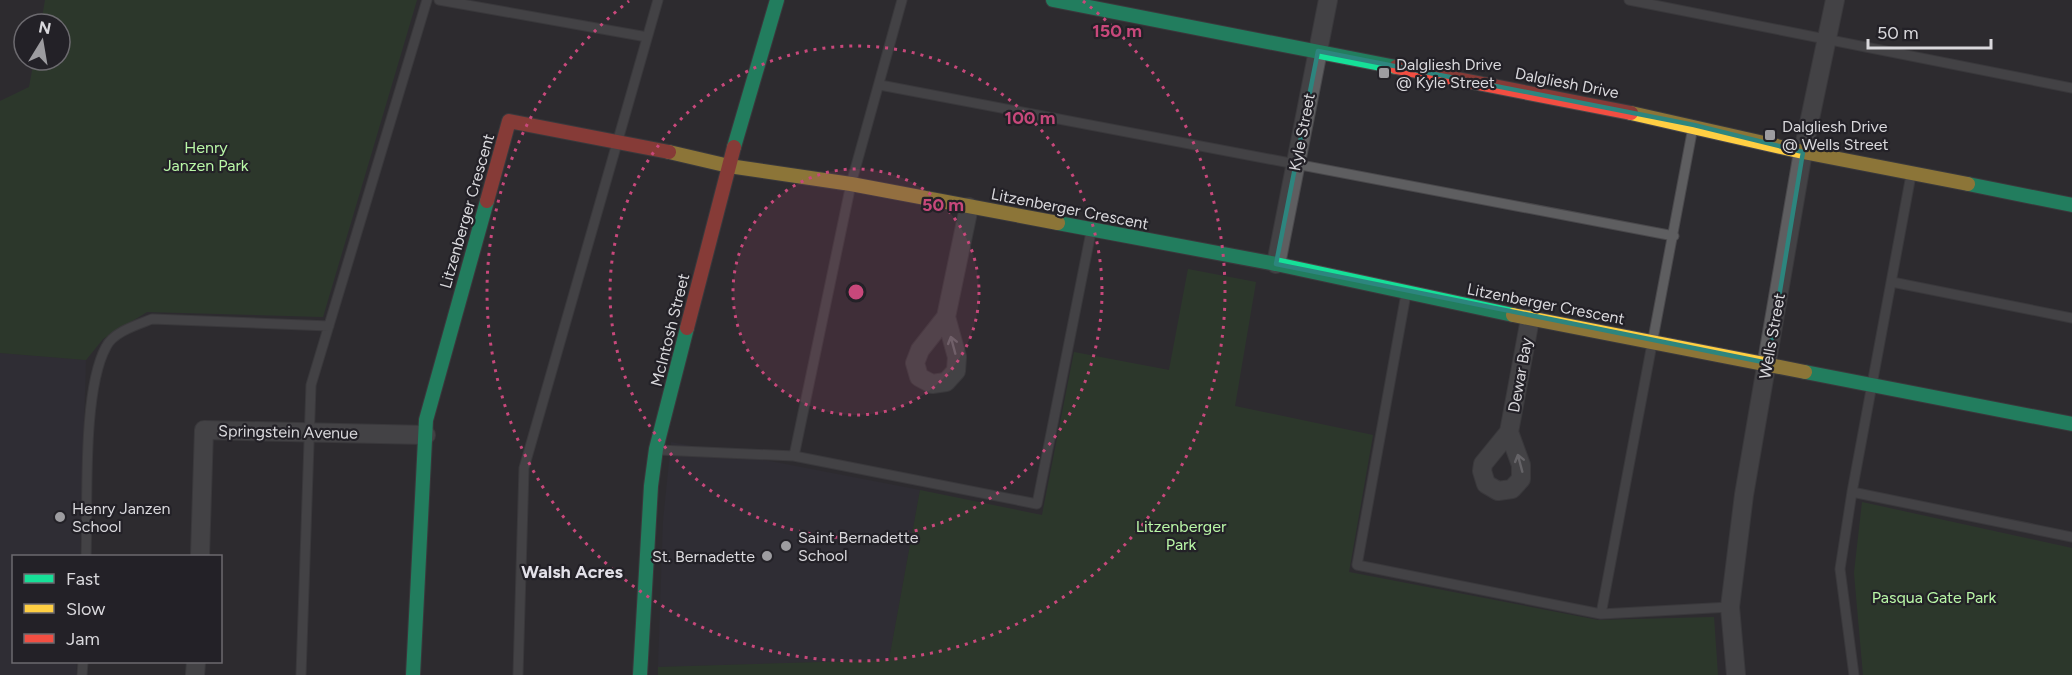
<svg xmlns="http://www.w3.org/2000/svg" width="2072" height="675" font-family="Figtree,sans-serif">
	<rect width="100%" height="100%" fill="#2d2c30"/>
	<path fill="#322f3a" d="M0,353L86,360L80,556H14V662H77L76,675H0Z
		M671,442L920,490L889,660L658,667L663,521Z"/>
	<path fill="#2c4626" d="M45,0H417L323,317L147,312L103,339L86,360L0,353V101L29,87L34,60H60V24H41Z
		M1188,269L1256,282L1235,406L1373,435L1349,572L1598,620L1714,617L1718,675H658V667L889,660L920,490L1042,515L1074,352L1169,370Z
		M1862,502L2072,548V675H1863L1854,573Z"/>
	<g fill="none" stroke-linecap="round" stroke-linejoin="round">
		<g stroke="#49484b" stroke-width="11">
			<path id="lane" d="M439,0L647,37
				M1629,0L2072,88
				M880,85L1674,236
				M1892,282L2072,318
				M1406,294L1357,565L1601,614L1730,607
				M659,450L794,456L1037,504L1091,232
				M794,456L851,184L902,0
				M1852,492L2072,537
				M86,556C88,504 82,391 106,347C113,332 137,325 152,319L329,326
				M1601,614L1693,127
				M82,675L83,662
				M301,675L311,385L427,0
				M518,675L524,468L658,0
				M1854,675L1840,569L1852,492L1911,175"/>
		</g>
		<g stroke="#49484b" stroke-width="20">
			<path id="street" d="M1276,264L1328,0
				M946,317L957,357L956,371L946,382L932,384L919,377L915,363L920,350L946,317L969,207
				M1509,432L1521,465V479L1512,489L1498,491L1486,484L1482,471L1483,464L1509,432L1530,319
				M200,556L204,430L426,435
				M195,675L196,662
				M1736,675L1730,607L1744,495L1803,152L1835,0"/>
		</g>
		<g stroke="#49484b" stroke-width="16">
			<path id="fast" d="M1053,0L1396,67
				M734,147L777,0
				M1968,184L2072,205
				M1058,223L1276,264L1513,315
				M1805,372L2072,424
				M413,675L426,420L487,201
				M640,675L651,486L656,449L687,328"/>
		</g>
		<g stroke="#49484b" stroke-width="16">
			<path id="slow" d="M1631,113L1803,152L1968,184
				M669,152L729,166L851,184L1058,223
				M1513,315L1805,372"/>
		</g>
		<g stroke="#49484b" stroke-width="16">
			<path id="jam" d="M1396,67L1631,113
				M487,201L509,121L669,152
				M687,328L734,147"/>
		</g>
		<use href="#lane" stroke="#5e5e60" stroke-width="9"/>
		<use href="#street" stroke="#5e5e60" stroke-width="18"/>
		<use href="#fast" stroke="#16e098" stroke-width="14"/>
		<use href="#slow" stroke="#ffcf43" stroke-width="14"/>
		<use href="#jam" stroke="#f24e42" stroke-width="14"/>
	</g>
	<defs><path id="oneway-shaft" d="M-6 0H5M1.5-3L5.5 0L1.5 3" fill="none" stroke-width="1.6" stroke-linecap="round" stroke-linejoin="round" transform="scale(1.5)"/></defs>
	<g stroke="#a8a7aa">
		<use href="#oneway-shaft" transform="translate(953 345) rotate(-105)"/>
		<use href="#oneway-shaft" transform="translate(1520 463) rotate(-105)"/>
	</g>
	<path d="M0 0H2072V675H0ZM1318,51L1694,125L1803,152L1768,363L1276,264Z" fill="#2d2c30" fill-opacity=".55" fill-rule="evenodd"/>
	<path fill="none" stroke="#2d857e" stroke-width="4.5" stroke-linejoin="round" d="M1318,51L1694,125L1803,152L1768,363L1276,264Z"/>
	<circle cx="856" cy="292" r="123" fill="#c8487b" fill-opacity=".12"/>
	<g fill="none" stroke="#c8487b" stroke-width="3" stroke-dasharray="3 6">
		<circle cx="856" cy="292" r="123"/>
		<circle cx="856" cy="292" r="246"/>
		<path d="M1083 1A369 369 0 1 1 629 1"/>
	</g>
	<g fill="#9d9ca0" stroke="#232127" stroke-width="2">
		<rect x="1378" y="67" width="12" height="12" rx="3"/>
		<rect x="1764" y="129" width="12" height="12" rx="3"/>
		<circle cx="60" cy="517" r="6"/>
		<circle cx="786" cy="546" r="6"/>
		<circle cx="767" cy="556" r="6"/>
	</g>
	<g text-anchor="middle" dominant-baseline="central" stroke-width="4.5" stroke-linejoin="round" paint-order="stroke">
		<g font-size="16" fill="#d9d8dc" stroke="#232127" text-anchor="start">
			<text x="1396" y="64">Dalgliesh Drive<tspan x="1396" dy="18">@ Kyle Street</tspan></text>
			<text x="1782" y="126">Dalgliesh Drive<tspan x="1782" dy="18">@ Wells Street</tspan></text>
			<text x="72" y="508">Henry Janzen<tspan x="72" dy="18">School</tspan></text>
			<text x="798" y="537">Saint Bernadette<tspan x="798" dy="18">School</tspan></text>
			<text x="755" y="556" text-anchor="end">St. Bernadette</text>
		</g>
		<g font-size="16" fill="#d9d8dc" stroke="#232127">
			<text transform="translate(1567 83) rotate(11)">Dalgliesh Drive</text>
			<text transform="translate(1302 132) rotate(-79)">Kyle Street</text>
			<text transform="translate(1070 209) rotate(11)">Litzenberger Crescent</text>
			<text transform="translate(467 211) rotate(-74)">Litzenberger Crescent</text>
			<text transform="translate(1546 304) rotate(11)">Litzenberger Crescent</text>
			<text transform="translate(670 330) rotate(-76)">McIntosh Street</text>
			<text transform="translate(1772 336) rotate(-80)">Wells Street</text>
			<text transform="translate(1520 375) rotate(-80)">Dewar Bay</text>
			<text transform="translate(288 432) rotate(1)">Springstein Avenue</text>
		</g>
		<g font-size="16" fill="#b9f7a7" stroke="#232127">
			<text x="206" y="147">Henry<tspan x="206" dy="18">Janzen Park</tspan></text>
			<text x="1181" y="526">Litzenberger<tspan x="1181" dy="18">Park</tspan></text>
			<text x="1934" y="597">Pasqua Gate Park</text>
		</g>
		<g font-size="18" font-weight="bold" fill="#e2e0e8" stroke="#232127">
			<text x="572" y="572">Walsh Acres</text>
		</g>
	</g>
	<circle cx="856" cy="292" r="9" fill="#c8487b" stroke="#232127" stroke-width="3"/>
	<g font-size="18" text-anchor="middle" font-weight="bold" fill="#c8487b" stroke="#232127" stroke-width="4.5" stroke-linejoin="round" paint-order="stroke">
		<text x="1117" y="37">150 m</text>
		<text x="1030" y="124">100 m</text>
		<text x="943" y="211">50 m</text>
	</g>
	<rect x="12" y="555" width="210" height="108" fill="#232127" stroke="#6c6a6f" stroke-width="1.5"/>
	<rect x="24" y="574" width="30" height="9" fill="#16e098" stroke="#6c6a6f" stroke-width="1.5"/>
	<text x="66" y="585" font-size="18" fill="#d9d8dc">Fast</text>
	<rect x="24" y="604" width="30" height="9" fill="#ffcf43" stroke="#6c6a6f" stroke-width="1.5"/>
	<text x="66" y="615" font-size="18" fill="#d9d8dc">Slow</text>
	<rect x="24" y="634" width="30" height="9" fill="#f24e42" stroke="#6c6a6f" stroke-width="1.5"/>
	<text x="66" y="645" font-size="18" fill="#d9d8dc">Jam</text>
	<g transform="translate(42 42) rotate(11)"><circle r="28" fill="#232127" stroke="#6c6a6f" stroke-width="1.5"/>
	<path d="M0-4.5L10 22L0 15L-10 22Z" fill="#9d9ca0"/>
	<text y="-9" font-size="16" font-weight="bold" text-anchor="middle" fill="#d9d8dc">N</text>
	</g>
	<path d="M1868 39v9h123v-9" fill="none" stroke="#d9d8dc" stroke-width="3"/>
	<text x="1877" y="39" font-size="18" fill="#d9d8dc" stroke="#232127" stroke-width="4.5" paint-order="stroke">50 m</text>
</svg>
